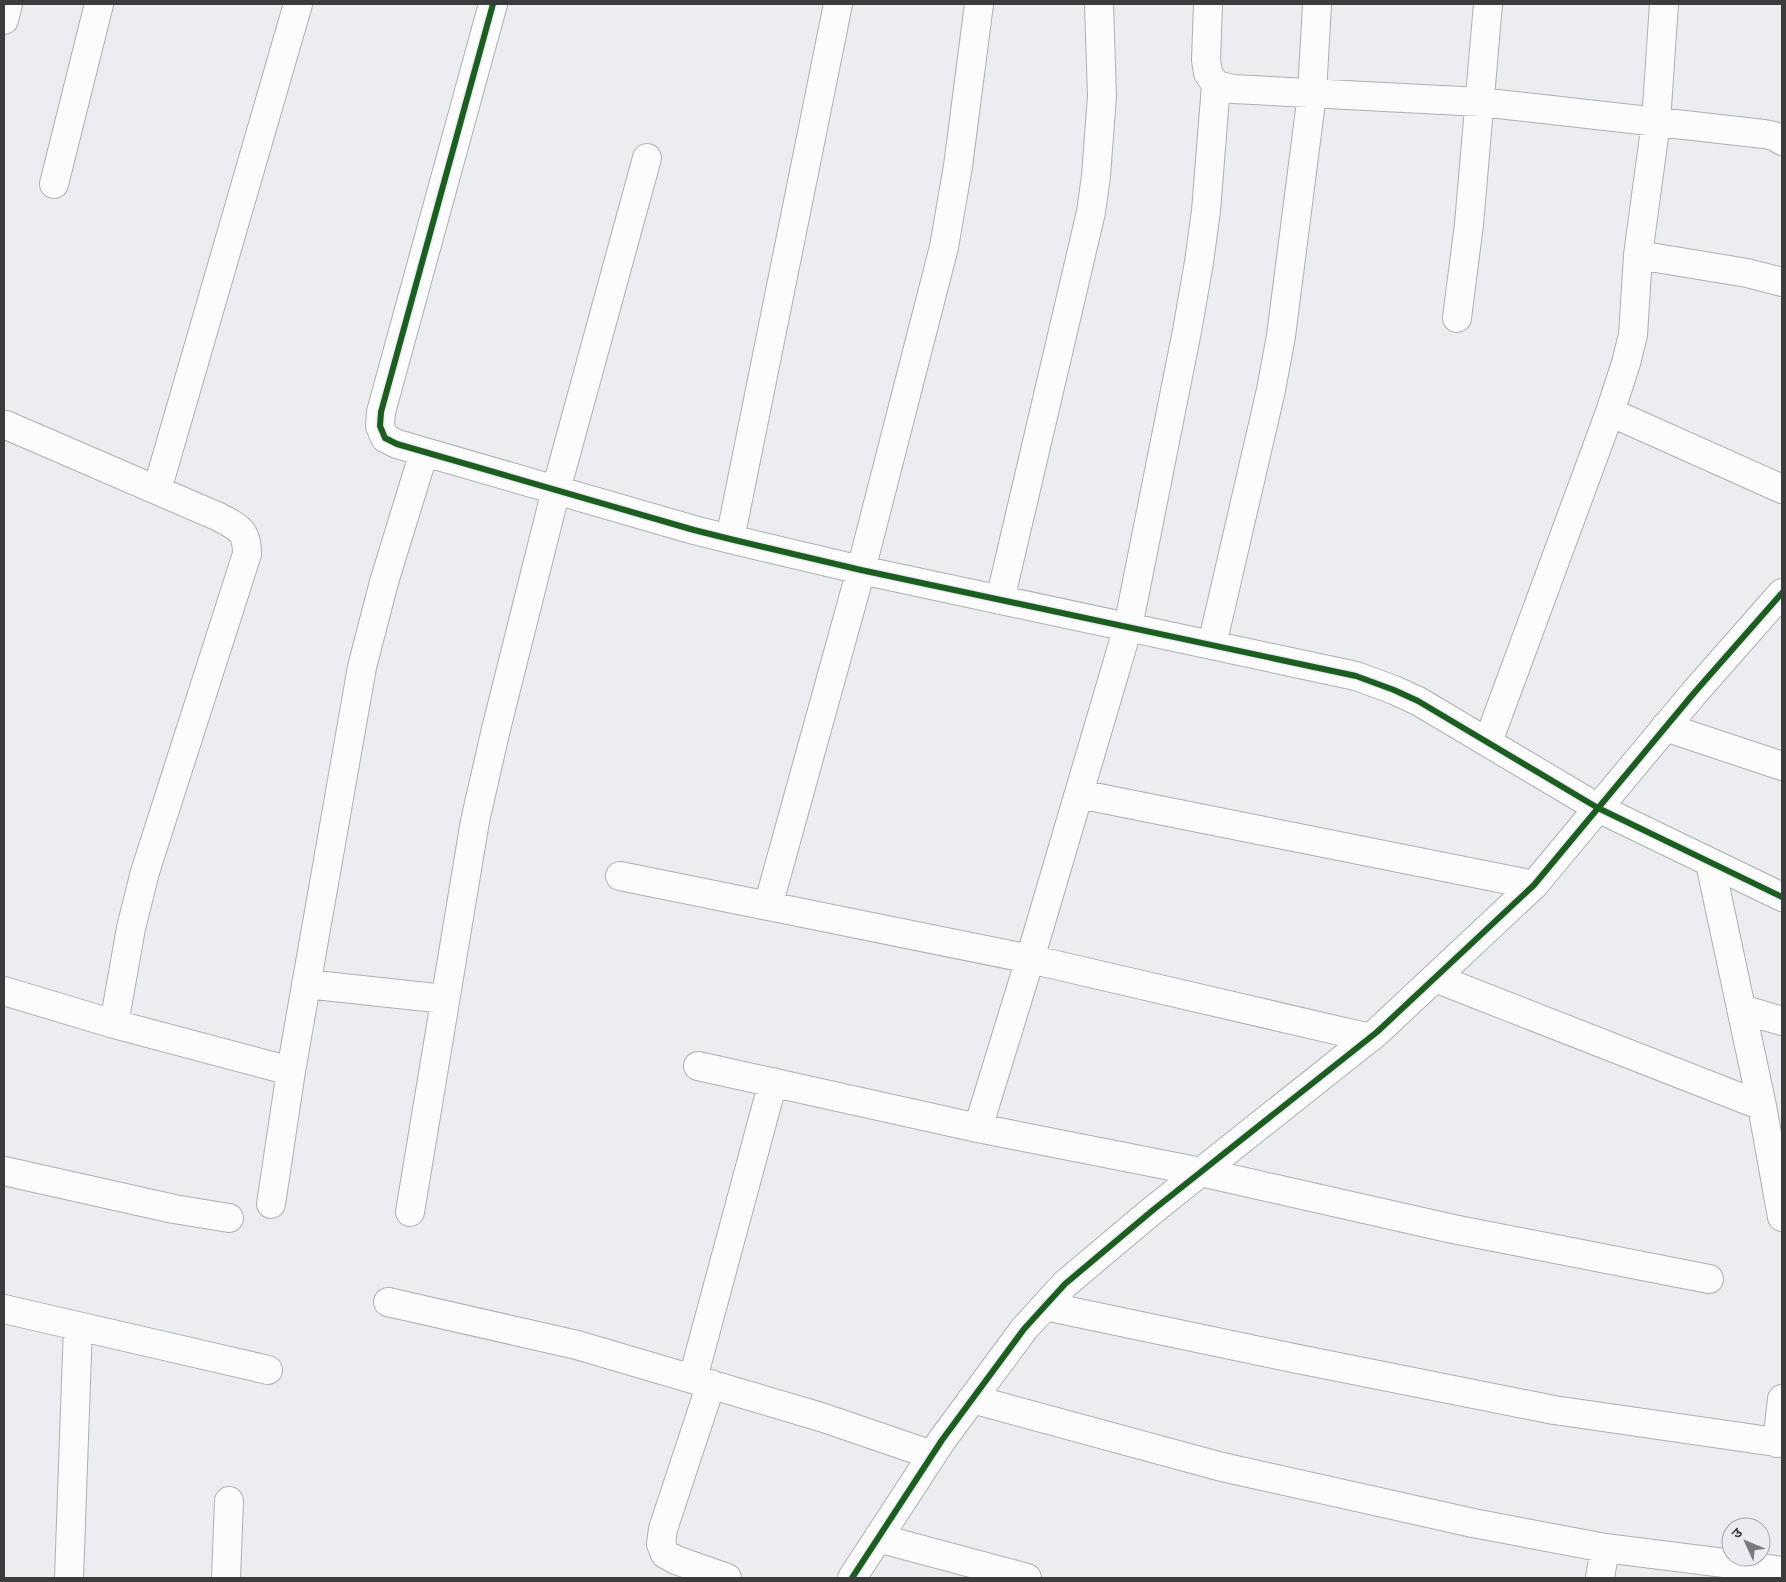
<svg xmlns="http://www.w3.org/2000/svg" width="1786" height="1582" font-family="'Titillium Web','Noto Sans Devanagari',sans-serif">
	<rect width="100%" height="100%" fill="#ecedf1"/>
	<g fill="none" stroke-linecap="round" stroke-linejoin="round">
		<g stroke="#aeafb2" stroke-width="30">
			<path id="street" d="M493,4L381,412L380,426L385,438L397,444L694,530L730,539L861,570L1356,676L1394,690L1418,701L1598,808L1782,897
				M1208,4L1206,60L1208,73L1216,85L1233,89L1480,102L1764,134L1774,136L1782,141
				M4,20L8,4
				M54,184L99,4
				M1638,255L1747,273L1782,282
				M1457,318L1469,224L1488,4
				M1610,412L1782,489
				M6,425L219,517C239,528 247,530 247,554L145,872L131,928L114,1024
				M157,490L298,4
				M730,539L838,4
				M1000,600L1091,212L1096,176L1102,96L1099,4
				M1212,645L1271,390L1281,336L1312,94L1317,4
				M1665,727L1782,766
				M1488,742L1610,412L1626,363L1633,335L1638,255L1656,122L1664,4
				M1079,794L1534,885
				M1710,863L1762,1106L1782,1217
				M620,876L1030,959L1370,1038
				M768,906L861,570L944,247L958,166L979,4
				M1435,978L1762,1106
				M306,984L445,999
				M4,991L114,1024L291,1071
				M1741,1009L1782,1021
				M698,1066L978,1128L1201,1172L1453,1229L1709,1279
				M978,1128L1030,959L1128,627L1187,331L1199,262L1206,211L1216,85
				M4,1171L174,1209L229,1218
				M271,1204L291,1071L362,667L384,582L424,452
				M410,1212L475,821L496,729L556,490L647,158
				M388,1302L577,1345L821,1417L932,1455
				M1045,1306L1293,1358L1554,1410L1782,1443
				M4,1309L268,1370
				M693,1378L773,1082
				M711,1384L663,1529L661,1544L665,1554L676,1560L727,1578
				M972,1399L1222,1467L1473,1523L1605,1548L1756,1567L1782,1571
				M1777,1443L1782,1399
				M878,1538L1027,1578
				M69,1578L78,1326
				M226,1578L229,1501
				M1600,1578L1605,1548"/>
		</g>
		<g stroke="#aeafb2" stroke-width="30">
			<path id="secondary" d="M852,1578L942,1440L1024,1329L1065,1284L1153,1210L1377,1032L1534,885L1694,693L1782,593"/>
		</g>
		<use href="#street" stroke="#fcfcfd" stroke-width="28"/>
		<use href="#secondary" stroke="#fcfcfd" stroke-width="28"/>
		<g stroke="#ebecf2" stroke-width="9">
			<path id="cycleway" d="M493,4L381,412L380,426L385,438L397,444L694,530L730,539L861,570L1356,676L1394,690L1418,701L1598,808L1782,897
				M852,1578L942,1440L1024,1329L1065,1284L1153,1210L1377,1032L1534,885L1694,693L1782,593"/>
		</g>
		<use href="#cycleway" stroke="#1b5e20" stroke-width="6"/>
	</g>
	<rect width="1786" height="1582" fill="none" stroke="#3c3c3f" stroke-width="10"/>
	<g transform="translate(1746 1542) rotate(314)"><circle r="24" fill="#ebecf2" stroke="#a5a6aa"/>
	<path d="M0-4L9 19L0 12L-9 19Z" fill="#7a7a7d"/>
	<text y="-8" font-size="14" font-weight="bold" text-anchor="middle" fill="#3c3c3f">उ</text>
	</g>
</svg>
